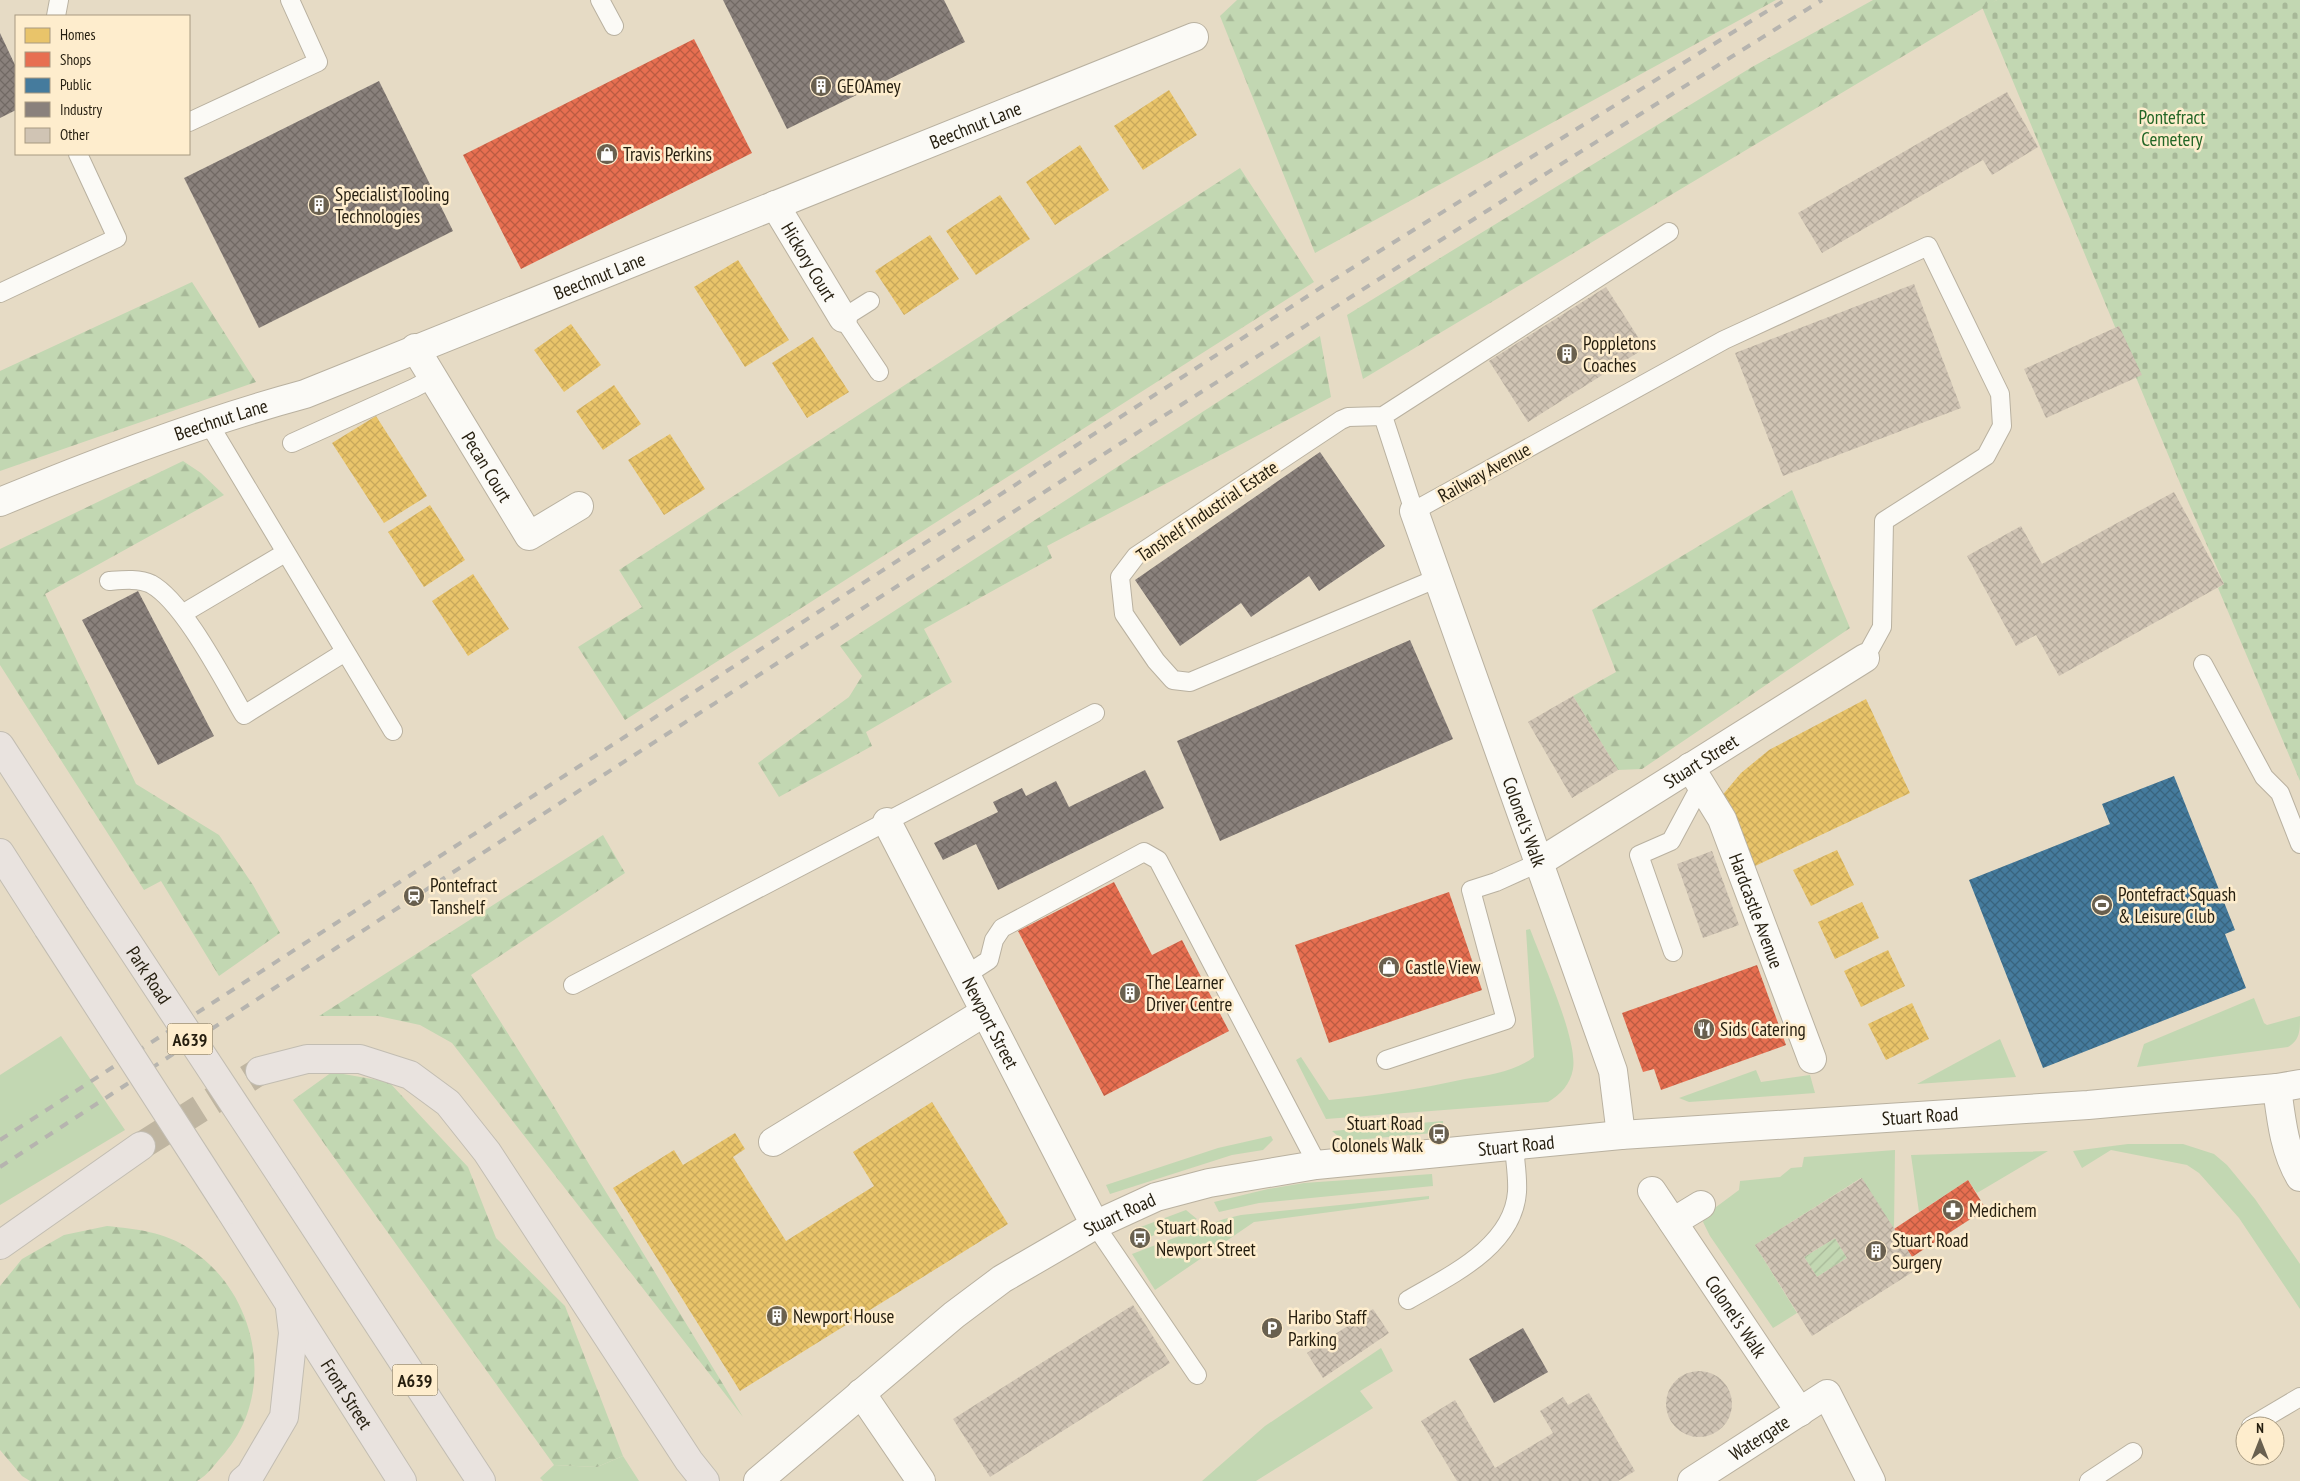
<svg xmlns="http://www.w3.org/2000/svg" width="2300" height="1481" font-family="'PT Sans Narrow',sans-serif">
	<defs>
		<pattern id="forest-firs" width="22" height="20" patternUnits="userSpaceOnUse" patternTransform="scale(1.25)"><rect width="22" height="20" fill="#c2d7b2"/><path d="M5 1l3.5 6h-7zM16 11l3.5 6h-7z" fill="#a7b898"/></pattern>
		<pattern id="cemetery-stones" width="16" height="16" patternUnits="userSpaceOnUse" patternTransform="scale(1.25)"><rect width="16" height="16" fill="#c2d7b2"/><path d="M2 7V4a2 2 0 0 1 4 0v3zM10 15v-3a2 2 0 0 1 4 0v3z" fill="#a7b898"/></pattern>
		<pattern id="garden-furrows" width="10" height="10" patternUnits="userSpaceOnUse" patternTransform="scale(1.25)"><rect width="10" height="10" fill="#c2d7b2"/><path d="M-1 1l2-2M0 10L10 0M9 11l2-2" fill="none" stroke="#a7b898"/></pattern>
		<pattern id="homes-cross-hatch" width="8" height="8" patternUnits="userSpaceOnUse" patternTransform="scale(1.25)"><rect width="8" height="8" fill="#e9c46a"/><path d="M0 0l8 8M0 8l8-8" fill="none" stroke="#c8a85b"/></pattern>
		<pattern id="shops-cross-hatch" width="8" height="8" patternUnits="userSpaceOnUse" patternTransform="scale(1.25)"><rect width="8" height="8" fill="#e76f51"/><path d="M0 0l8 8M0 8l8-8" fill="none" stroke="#bb5b42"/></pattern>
		<pattern id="public-cross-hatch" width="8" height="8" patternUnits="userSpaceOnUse" patternTransform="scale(1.25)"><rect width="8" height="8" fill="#457b9d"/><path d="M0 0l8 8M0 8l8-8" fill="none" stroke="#39647e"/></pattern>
		<pattern id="industry-cross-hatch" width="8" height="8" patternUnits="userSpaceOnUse" patternTransform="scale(1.25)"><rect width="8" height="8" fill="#8a817c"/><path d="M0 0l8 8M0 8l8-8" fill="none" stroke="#716964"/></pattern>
		<pattern id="building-cross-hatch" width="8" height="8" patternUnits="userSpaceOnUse" patternTransform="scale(1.25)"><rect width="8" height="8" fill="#d0c4b4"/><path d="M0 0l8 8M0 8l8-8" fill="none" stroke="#b2a89a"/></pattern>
	</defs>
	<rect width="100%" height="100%" fill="#e6dbc5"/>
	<path fill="#c2d7b2" d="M1530,929C1542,961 1578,1040 1573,1069C1570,1085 1561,1094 1548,1102L1326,1119L1296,1060L1301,1057L1329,1100C1374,1096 1420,1089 1465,1079C1489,1075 1514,1072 1534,1057L1526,930Z
		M2254,998L2264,1023L2267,1025L2300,1016C2300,1031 2300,1040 2288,1047L2137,1067L2144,1044Z
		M61,1036L125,1130L0,1205V1075Z
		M2000,1039L2016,1077L1917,1084Z
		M1756,1070L1761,1082L1810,1075L1815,1093L1689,1102L1679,1098Z
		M1443,1121L1444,1132L1344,1141L1332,1131Z
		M1271,1136L1273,1140L1263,1150L1232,1155L1110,1194L1106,1185L1218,1148Z
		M2128,1144H2183L2214,1154L2227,1165L2255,1199L2300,1264V1309L2239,1218L2199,1173L2187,1165L2111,1150L2082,1168L2073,1151Z
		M1895,1150L1894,1229L1861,1178L1755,1245L1797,1313L1773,1328L1710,1236L1703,1222L1708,1213L1739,1190L1740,1181L1780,1177L1791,1168L1802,1167L1804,1157Z
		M2048,1151L1977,1193L1968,1180L1919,1212L1911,1155Z
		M1432,1174L1433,1186L1259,1203L1219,1212L1214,1202L1268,1189L1304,1183Z
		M1429,1196V1199L1254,1222L1155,1290L1132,1254L1224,1219L1241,1215Z
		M1186,1210L1197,1219L1136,1242L1138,1228Z
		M1381,1348L1393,1371L1360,1391L1373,1408L1256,1481H1202L1265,1426Z
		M623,1456L639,1481H543L540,1478L554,1465L597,1467Z"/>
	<path fill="url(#forest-firs)" d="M1237,0H1776L1315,253L1220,16Z
		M1873,0H1997L1363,379L1347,315L1752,67Z
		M1240,168L1314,282L625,720L578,647L642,607L619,570Z
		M192,282L256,382L0,471V371Z
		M1320,336L1331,397L1047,546L1052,558L924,629L952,682L866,732L872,746L779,797L758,763L849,697L862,676L840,646Z
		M183,461L201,473L224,495L45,594L136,784L219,835L253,885L280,933L219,976L161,881L144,890L0,665V549Z
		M1792,490L1850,628L1642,769L1618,770L1573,696L1616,672L1592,610Z
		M603,835L625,873L471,975L553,1105L743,1417L452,1043L420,1025L378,1016H319Z
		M332,1072L389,1082L468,1167L496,1238L565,1306L623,1456L597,1467L554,1465L293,1100Z
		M107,1226C136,1229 165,1232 190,1249C258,1293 277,1393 224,1454C215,1464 208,1475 197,1481H30L22,1476L0,1450V1286L22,1259L64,1235Z"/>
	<path fill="url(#cemetery-stones)" d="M1997,0H2300V781L2218,588L2224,584L2182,488L1982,7Z"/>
	<path fill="url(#garden-furrows)" d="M1835,1238L1847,1258L1817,1277L1804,1257Z"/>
	<path fill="url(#homes-cross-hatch)" d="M1169,90L1197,135L1143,170L1114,126Z
		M1080,145L1109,190L1055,225L1026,182Z
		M1000,195L1030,239L976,275L946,231Z
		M930,235L959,279L904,315L875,271Z
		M738,260L789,340L745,367L694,287Z
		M571,324L601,365L564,392L534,350Z
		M813,337L849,392L807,418L772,363Z
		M614,385L641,424L603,450L576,411Z
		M376,416L427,496L384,523L332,443Z
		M670,434L705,489L664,515L628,460Z
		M430,505L465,560L424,587L388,532Z
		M473,574L509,629L468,656L432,601Z
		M1866,699L1910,793L1753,867L1720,798L1741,773L1769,750Z
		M1837,850L1854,885L1811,906L1793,870Z
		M1862,902L1879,938L1835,959L1818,922Z
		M1888,950L1905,986L1861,1007L1844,971Z
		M1912,1003L1929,1039L1886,1060L1868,1024Z
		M932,1102L1008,1224L740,1391L613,1188L674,1150L683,1165L735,1133L745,1149L733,1157L786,1241L874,1186L853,1152Z"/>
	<path fill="url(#shops-cross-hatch)" d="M694,39L752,153L521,269L463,155Z
		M1114,882L1152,955L1182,940L1229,1031L1104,1096L1018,931Z
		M1449,892L1482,990L1329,1043L1295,945Z
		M1757,965L1786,1045L1661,1090L1654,1069L1643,1072L1622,1013Z
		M1968,1180L1986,1209L1912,1257L1894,1229Z"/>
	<path fill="url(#public-cross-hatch)" d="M2174,776L2235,930L2225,934L2246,988L2043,1068L1969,880L2110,824L2102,804Z"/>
	<path fill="url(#industry-cross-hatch)" d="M723,0H944L965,42L787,129Z
		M0,33L16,67V110L0,118Z
		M379,81L453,231L259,328L184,178Z
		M1320,452L1385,546L1319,591L1309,576L1251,617L1241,603L1180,646L1135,580Z
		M138,591L214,736L158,765L82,620Z
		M1410,640L1453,739L1220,841L1177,741Z
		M1145,770L1164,808L998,890L976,844L943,860L934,843L998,812L993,802L1022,788L1026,796L1056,781L1069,807Z
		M1523,1328L1548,1372L1494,1403L1469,1359Z"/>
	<path fill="url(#building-cross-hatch)" fill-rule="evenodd" d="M2007,92L2038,147L1992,175L1983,160L1822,253L1798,213Z
		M1914,284L1961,408L1783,476L1735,353Z
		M1606,287L1645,348L1528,422L1489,361Z
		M2119,326L2142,375L2046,418L2024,369Z
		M2174,492L2224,584L2059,676L2036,635L2016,646L1967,556L2021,526L2042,564Z
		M1573,696L1618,770L1572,798L1528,722Z
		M1712,851L1739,925L1703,938L1677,864Z
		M1862,1178L1919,1268L1812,1336L1755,1245ZM1835,1238L1847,1258L1817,1277L1804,1257Z
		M1133,1305L1170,1363L990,1477L953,1419Z
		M1373,1309L1389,1333L1323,1378L1307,1353Z
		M1666 1404a33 33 0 1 1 66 0a33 33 0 1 1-66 0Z
		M1589,1393L1635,1471L1618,1481H1457L1421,1421L1455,1400L1495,1468L1553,1433L1540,1411L1563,1397L1568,1405Z"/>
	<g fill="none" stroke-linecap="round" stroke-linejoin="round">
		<path stroke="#bfb5a1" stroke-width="28" stroke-dasharray="28 14" stroke-linecap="butt" d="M141,1146L260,1071"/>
		<g stroke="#b9b1a0" stroke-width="20">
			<path id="lane" d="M600,0L614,26
				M56,16L59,0
				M189,122L318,62L290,0
				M0,293L117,238L78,154
				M870,301L843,318L879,372
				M1383,416L1414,511L1724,340L1928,246L2000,394L2002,426L1986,456L1884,521L1882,627L1865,658
				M209,424L393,731
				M292,443L414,388L433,378
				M1438,578L1190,682L1173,680L1156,661L1124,614L1120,577L1136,556L1341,420L1348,417L1383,416L1669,232
				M109,581C122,580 139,578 151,584C184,602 224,681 244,715L345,652
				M182,614L285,553
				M2203,664L2264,777L2280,793L2300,844
				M1673,952L1639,855L1671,841L1701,785
				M966,975L989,960L994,940L1002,928L1144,852L1158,860L1313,1156L1316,1165
				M573,985L1095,713
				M1386,1060L1506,1020L1471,890L1496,882L1538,863
				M1095,1225L1197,1375
				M1408,1300C1449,1276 1513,1247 1517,1192C1518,1177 1515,1161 1514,1146
				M2251,1426L2300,1397
				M2089,1481L2133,1452"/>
		</g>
		<g stroke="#b9b1a0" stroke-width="30">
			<g id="street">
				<path id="s1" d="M775,205L843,318"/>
				<path id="s2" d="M415,348L529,536L579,506"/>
				<path id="s3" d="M0,502C99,461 201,422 305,394L1194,37"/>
				<path id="s4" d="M1414,511L1613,1071L1621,1135"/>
				<path id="s5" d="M1690,767L1722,819L1812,1059"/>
				<path id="s6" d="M887,822L1095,1225"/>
				<path id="s7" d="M1538,863L1865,658"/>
				<path d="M2277,1088L2300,1084"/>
				<path d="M773,1142L985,1012"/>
				<path id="s8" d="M1652,1191L1800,1412"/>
				<path d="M1673,1222L1701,1205"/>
				<path d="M861,1393L921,1481"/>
				<path id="s9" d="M1692,1481L1827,1394L1871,1481"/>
			</g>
		</g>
		<g stroke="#b9b1a0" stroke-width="30">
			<g id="secondary">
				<path id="s10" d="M758,1481L954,1315L1002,1279L1095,1225L1156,1197L1209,1183L1316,1165L1621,1135L2088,1105L2277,1088C2281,1118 2284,1150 2300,1177"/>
			</g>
		</g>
		<g stroke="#c2bdb2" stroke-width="30">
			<g id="primary">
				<path d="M0,746L99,899"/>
				<path d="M0,853L48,928"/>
				<path d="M260,1071L307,1059H360L410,1075L448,1103L487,1152L689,1461L705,1481"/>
				<path d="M283,1178L481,1481"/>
				<path id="s11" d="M230,1210L402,1481"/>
				<path d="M0,1245L141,1146"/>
				<path d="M243,1481L250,1475L284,1417L293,1333L290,1308"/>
			</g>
		</g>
		<use href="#lane" stroke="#fbfaf6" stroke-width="18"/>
		<use href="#street" stroke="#fbfaf6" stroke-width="28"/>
		<use href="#secondary" stroke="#fbfaf6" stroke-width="28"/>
		<use href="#primary" stroke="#e9e3df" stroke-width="28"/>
		<path stroke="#b6b4af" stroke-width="4" stroke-dasharray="9 9" stroke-linecap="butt" d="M0,1140L1328,283L1785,0
			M0,1167C604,772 1211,383 1822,0"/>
		<g stroke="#c2bdb2" stroke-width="30" stroke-linecap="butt">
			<g id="primary-bridge">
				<path id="s12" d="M99,899L283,1178"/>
				<path d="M48,928L230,1210"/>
			</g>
		</g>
		<use href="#primary-bridge" stroke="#e9e3df" stroke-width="28"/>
	</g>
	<defs>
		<g id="building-disc" transform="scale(1.125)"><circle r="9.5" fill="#69604f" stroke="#feedcd"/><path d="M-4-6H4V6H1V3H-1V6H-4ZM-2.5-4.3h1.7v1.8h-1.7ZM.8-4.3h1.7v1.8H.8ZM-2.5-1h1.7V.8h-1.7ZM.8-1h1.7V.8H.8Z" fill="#fff"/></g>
		<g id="shop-disc" transform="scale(1.125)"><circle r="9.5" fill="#69604f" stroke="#feedcd"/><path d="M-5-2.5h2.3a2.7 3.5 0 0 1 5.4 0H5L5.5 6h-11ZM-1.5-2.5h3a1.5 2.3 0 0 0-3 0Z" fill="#fff"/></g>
		<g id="station-disc" transform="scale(1.125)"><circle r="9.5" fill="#69604f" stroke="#feedcd"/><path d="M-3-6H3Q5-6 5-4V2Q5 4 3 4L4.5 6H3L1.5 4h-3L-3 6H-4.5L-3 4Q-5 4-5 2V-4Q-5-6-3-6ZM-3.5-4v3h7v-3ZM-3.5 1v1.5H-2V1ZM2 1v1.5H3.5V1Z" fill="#fff"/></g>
		<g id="stadium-disc" transform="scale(1.125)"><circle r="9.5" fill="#69604f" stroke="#feedcd"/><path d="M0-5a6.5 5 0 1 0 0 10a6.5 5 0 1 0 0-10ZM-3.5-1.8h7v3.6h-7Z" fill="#fff"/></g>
		<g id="restaurant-disc" transform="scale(1.125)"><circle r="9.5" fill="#69604f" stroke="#feedcd"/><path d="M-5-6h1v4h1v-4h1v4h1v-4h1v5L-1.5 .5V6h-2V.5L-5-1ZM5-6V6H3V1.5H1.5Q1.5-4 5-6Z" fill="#fff"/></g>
		<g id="bus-disc" transform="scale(1.125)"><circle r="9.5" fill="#69604f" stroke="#feedcd"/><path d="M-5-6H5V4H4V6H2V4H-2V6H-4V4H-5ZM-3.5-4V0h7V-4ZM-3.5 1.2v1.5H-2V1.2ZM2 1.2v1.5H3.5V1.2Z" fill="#fff"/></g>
		<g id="pharmacy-disc" transform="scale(1.125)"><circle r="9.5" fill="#69604f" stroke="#feedcd"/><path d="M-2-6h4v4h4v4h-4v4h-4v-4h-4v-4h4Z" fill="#fff"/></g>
		<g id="parking-disc" transform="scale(1.125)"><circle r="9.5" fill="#69604f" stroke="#feedcd"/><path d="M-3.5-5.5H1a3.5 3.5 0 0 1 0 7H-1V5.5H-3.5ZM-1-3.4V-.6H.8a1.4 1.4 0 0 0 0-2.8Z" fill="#fff"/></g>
	</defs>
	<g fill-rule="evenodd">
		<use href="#building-disc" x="821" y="86"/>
		<use href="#shop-disc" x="607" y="154"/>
		<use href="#building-disc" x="319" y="205"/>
		<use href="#building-disc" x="1567" y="354"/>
		<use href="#station-disc" x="414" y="896"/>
		<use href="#stadium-disc" x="2102" y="905"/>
		<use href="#shop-disc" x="1389" y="967"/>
		<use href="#building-disc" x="1130" y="993"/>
		<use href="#restaurant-disc" x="1704" y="1029"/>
		<use href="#bus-disc" x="1439" y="1134"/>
		<use href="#pharmacy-disc" x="1953" y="1210"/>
		<use href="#bus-disc" x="1140" y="1238"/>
		<use href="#building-disc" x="1876" y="1251"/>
		<use href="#building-disc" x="777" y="1316"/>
		<use href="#parking-disc" x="1272" y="1328"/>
	</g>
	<g text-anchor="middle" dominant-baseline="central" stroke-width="5" stroke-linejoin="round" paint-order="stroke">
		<g fill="#feedcd" stroke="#665c48" stroke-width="1">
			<rect x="167.5" y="1023.5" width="45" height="31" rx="4"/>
			<rect x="392.5" y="1364.5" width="45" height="31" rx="4"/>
		</g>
		<g font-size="18" font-weight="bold" fill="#251e0f">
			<text x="190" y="1039">A639</text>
			<text x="415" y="1380">A639</text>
		</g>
		<g font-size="19" fill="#251e0f" stroke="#feedcd" text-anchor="start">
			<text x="837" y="86">GEOAmey</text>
			<text x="623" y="154">Travis Perkins</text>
			<text x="335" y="194">Specialist Tooling<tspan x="335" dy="22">Technologies</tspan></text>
			<text x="1583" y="343">Poppletons<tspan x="1583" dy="22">Coaches</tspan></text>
			<text x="430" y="885">Pontefract<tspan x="430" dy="22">Tanshelf</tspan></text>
			<text x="2118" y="894">Pontefract Squash<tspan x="2118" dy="22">&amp; Leisure Club</tspan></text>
			<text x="1405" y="967">Castle View</text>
			<text x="1146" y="982">The Learner<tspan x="1146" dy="22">Driver Centre</tspan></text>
			<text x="1720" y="1029">Sids Catering</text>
			<text x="1423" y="1123" text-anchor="end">Stuart Road<tspan x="1423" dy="22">Colonels Walk</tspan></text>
			<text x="1969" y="1210">Medichem</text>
			<text x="1156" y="1227">Stuart Road<tspan x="1156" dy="22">Newport Street</tspan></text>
			<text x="1892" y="1240">Stuart Road<tspan x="1892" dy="22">Surgery</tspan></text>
			<text x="793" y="1316">Newport House</text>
			<text x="1288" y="1317">Haribo Staff<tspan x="1288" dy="22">Parking</tspan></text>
		</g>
		<g font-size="19" fill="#236626" stroke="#feedcd">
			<text x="2172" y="117">Pontefract<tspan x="2172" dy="22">Cemetery</tspan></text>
		</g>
		<g font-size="19" fill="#251e0f" stroke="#feedcd">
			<text stroke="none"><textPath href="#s3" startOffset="1046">Beechnut Lane</textPath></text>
			<text stroke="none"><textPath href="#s1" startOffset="66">Hickory Court</textPath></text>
			<text stroke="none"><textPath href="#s3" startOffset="641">Beechnut Lane</textPath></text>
			<text stroke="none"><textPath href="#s3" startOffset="236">Beechnut Lane</textPath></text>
			<text stroke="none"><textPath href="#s2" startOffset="139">Pecan Court</textPath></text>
			<text transform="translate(1484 472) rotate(-29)">Railway Avenue</text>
			<text transform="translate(1207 511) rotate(-34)">Tanshelf Industrial Estate</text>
			<text stroke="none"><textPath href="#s7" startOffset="192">Stuart Street</textPath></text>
			<text stroke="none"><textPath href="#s4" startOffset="330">Colonel's Walk</textPath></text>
			<text stroke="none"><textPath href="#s5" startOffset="159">Hardcastle Avenue</textPath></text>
			<text stroke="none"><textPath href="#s12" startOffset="91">Park Road</textPath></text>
			<text stroke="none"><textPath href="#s6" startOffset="226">Newport Street</textPath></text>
			<text stroke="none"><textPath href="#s10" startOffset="1261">Stuart Road</textPath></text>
			<text stroke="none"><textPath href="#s10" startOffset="856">Stuart Road</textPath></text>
			<text stroke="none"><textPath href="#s10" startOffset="451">Stuart Road</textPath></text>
			<text stroke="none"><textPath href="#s8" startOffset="151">Colonel's Walk</textPath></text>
			<text stroke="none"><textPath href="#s11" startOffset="218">Front Street</textPath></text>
			<text stroke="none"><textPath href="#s9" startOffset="80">Watergate</textPath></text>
		</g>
	</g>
	<rect x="15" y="15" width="175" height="140" fill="#feedcd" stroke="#a79a81"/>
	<rect x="25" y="28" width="25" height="15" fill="#e9c46a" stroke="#a79a81"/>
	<text x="60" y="40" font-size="15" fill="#251e0f">Homes</text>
	<rect x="25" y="52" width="25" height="15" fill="#e76f51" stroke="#a79a81"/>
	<text x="60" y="65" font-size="15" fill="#251e0f">Shops</text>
	<rect x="25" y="78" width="25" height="15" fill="#457b9d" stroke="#a79a81"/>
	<text x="60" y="90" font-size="15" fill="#251e0f">Public</text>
	<rect x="25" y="102" width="25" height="15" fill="#8a817c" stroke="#a79a81"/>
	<text x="60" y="115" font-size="15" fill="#251e0f">Industry</text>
	<rect x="25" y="128" width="25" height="15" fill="#d0c4b4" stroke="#a79a81"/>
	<text x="60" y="140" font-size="15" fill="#251e0f">Other</text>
	<g transform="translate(2260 1441)"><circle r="24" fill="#feedcd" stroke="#a79a81"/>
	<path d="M0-4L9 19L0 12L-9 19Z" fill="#69604f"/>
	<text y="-8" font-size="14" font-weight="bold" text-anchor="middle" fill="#251e0f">N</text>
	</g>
</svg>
